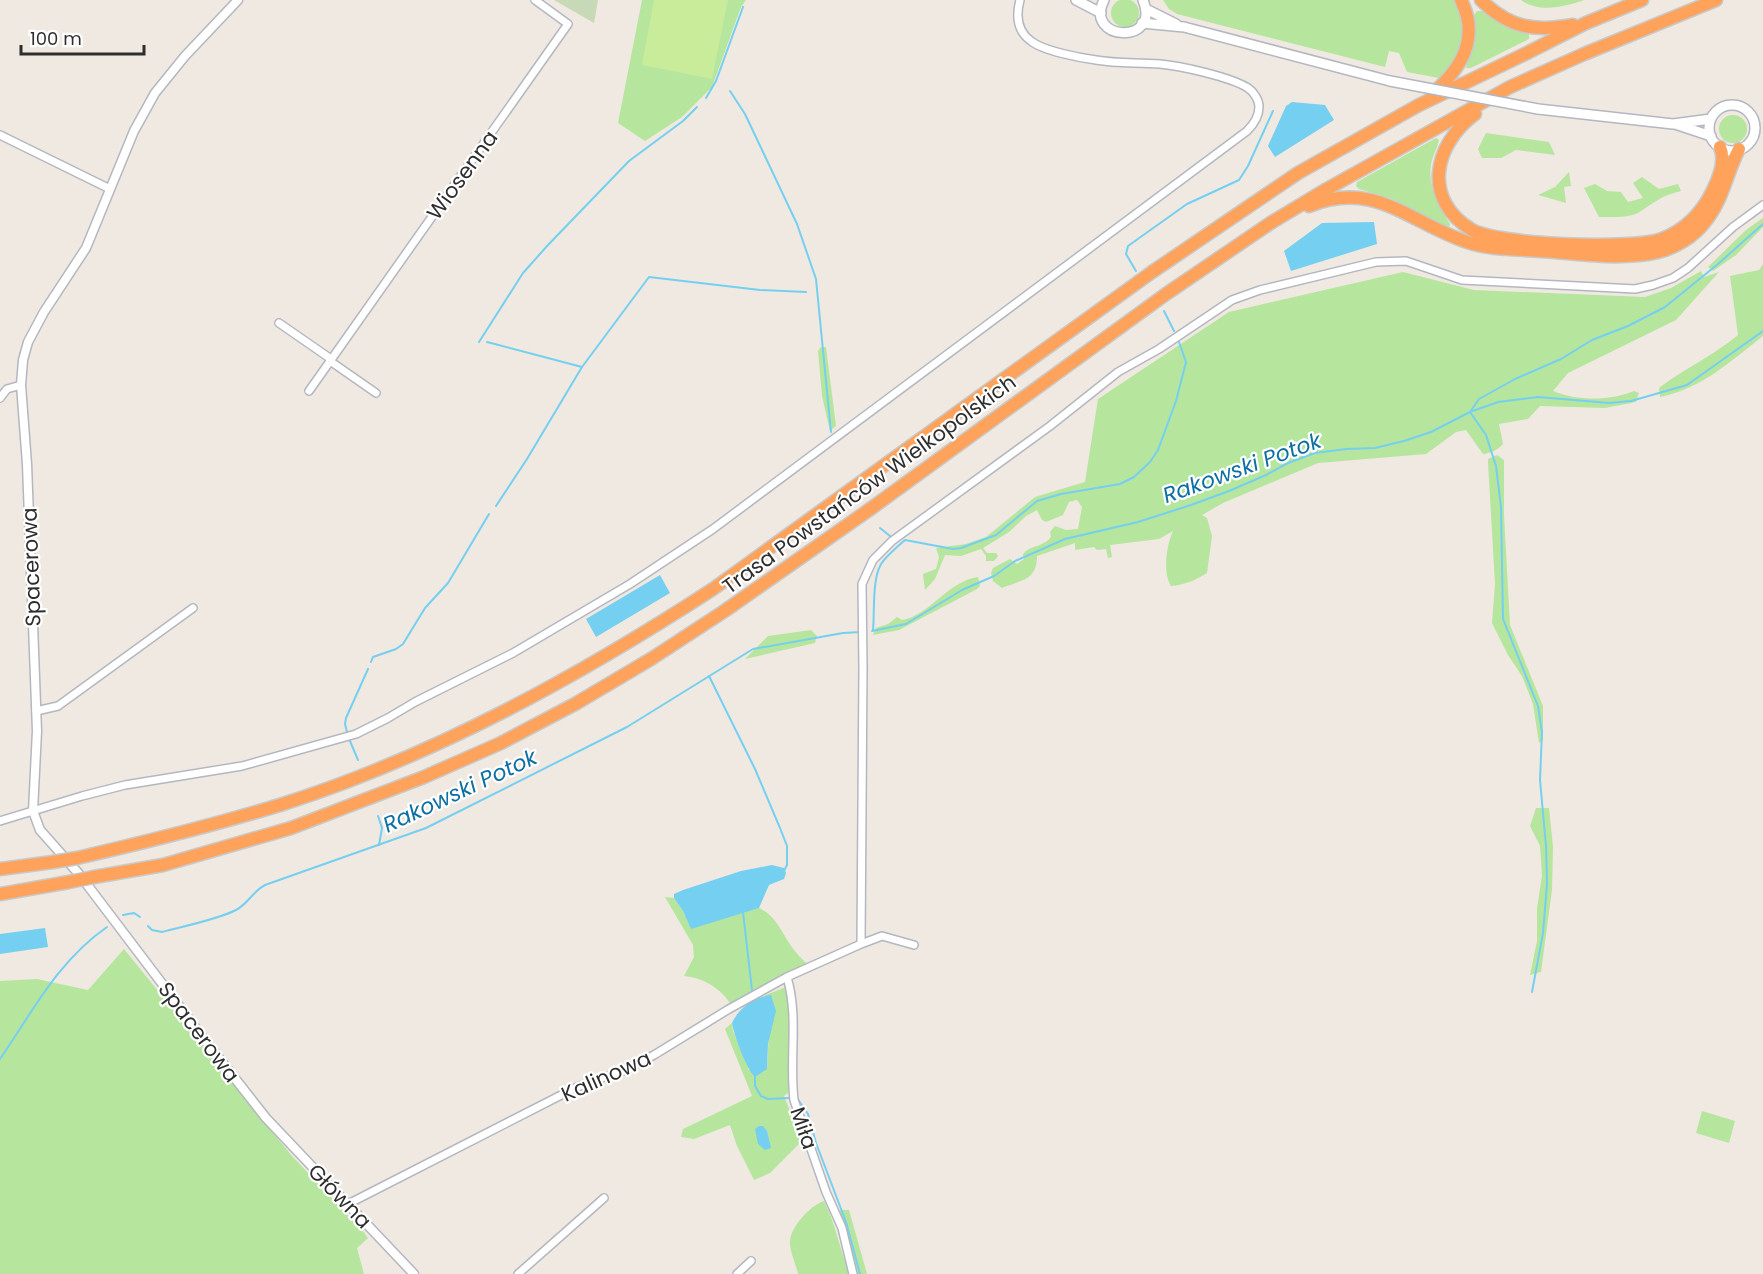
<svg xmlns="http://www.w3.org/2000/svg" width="1763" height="1274" font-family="Poppins,sans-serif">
	<rect width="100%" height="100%" fill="#efe9e1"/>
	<path fill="#b6e59e" d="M1111 13a14 14 0 1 1 28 0a14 14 0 1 1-28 0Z
		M642,0H746L741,7L712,87L682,117L645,141L618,123Z
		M1163,0H1454C1469,31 1463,55 1439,78L1407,72L1399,53L1389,51L1385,67L1177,14L1169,9Z
		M1521,0H1584C1564,7 1539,13 1521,0Z
		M1477,11H1482L1509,28L1529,33V39L1471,68H1466L1476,34L1474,15Z
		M1719 129a14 14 0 1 1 28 0a14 14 0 1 1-28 0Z
		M1486,133L1549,142L1555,155L1516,150L1501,158H1482L1478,149Z
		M1436,138L1439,140C1438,146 1435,151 1433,157C1425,180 1437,205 1450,224L1449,229L1392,199L1359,189L1356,186L1357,182Z
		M1569,172L1571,186L1564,187L1566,203L1538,195L1555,187Z
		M1642,177L1659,189L1678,184L1681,191C1660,196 1654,203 1638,213C1628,218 1611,217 1599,217L1584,188L1595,184L1607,191L1621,192L1628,202L1643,198L1633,183Z
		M1763,218V227L1736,255L1713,271L1708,267L1746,230Z
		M1763,264V336C1731,361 1701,389 1660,397L1659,388C1685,368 1713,356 1738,335L1730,276L1759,270Z
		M1701,271L1704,277L1719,272L1676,320L1568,373L1553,391C1577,401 1610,401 1634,391L1639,393L1636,402L1605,408L1540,406L1528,419L1499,424L1503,444C1498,450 1491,453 1483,454L1466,430L1456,432L1426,454L1318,463L1223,503L1202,515L1207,518L1212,536L1207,573C1196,580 1184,585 1171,586C1162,572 1167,544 1173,531L1159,539L1110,545L1112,557L1108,558L1106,549L1097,550L1094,547L1075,550V543L1037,556C1037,580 1022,580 1002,588L993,581L991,573L993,568L1010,559L1017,564L1024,559L1023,554C1030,545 1044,547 1051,537L1050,532L1055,526L1066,530L1078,529L1082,507L1077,500L1069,502L1063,515L1046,522L1042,520L1037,510L1026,516L1009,532L983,548L987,553H996L998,556L994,561H986V556L981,549L961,556L945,555L935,579L925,590L923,574L936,569L939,557L936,548L966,544L986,537L1035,497L1085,482L1098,399L1229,312L1403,272L1474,290L1645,297L1671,288Z
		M821,347H826L836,426L830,431L822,396L818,351Z
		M1497,455L1504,460V515L1510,625L1543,706V740L1539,743L1533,704L1522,676L1508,655L1492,623L1495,584L1488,462V459Z
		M978,577L980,586L977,589L899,630L873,635L876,628L888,624L897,617L902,620C931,615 946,582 978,577Z
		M811,630L817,636L815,643L745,659L768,636Z
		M1536,808H1549L1553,847L1552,890L1541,972L1530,975L1537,941V908L1542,876L1540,846L1530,826Z
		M665,897L674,898L683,911L691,928L759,908C776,916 781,931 791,946C796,953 802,959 808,965L730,1003C719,987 703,978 684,976L694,957L693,945Z
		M124,949L292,1156L363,1231L368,1238L357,1248L364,1274H0V981L37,979L88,990Z
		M786,987C795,1015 789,1063 788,1093L784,1096L802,1141L770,1173L754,1180L737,1146L730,1125L694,1139L681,1137L683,1129L752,1096L725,1029L732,1023L733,1031L749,1070L767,1069L771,996H763Z
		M1702,1111L1735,1121L1729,1143L1696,1133Z
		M824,1201C837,1227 839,1249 850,1274H798C796,1264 789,1250 790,1241C791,1226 811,1205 824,1201Z
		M837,1210H849L867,1274H857Z"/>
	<path fill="#c8d9b8" d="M554,0H598L594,23Z"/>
	<path fill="#c9ec9a" d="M654,0H728L712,79L642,65Z"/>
	<path fill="#75cff0" d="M1292,102L1325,105L1334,120L1275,157L1268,146L1286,106Z
		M1374,222L1377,244L1291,271L1284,251L1322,223Z
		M660,575L670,593L596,637L586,619Z
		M772,865L784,868L786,873L784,879L769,885L759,908L691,929L683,911L674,898V894L683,890L741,871Z
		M45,928L48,947L0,954V934Z
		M771,995L776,1011L768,1044L767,1069L755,1077C746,1069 734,1035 732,1023C739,1008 754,997 771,995Z
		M759,1126H763L767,1131L771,1148L765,1150L758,1144L755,1129Z"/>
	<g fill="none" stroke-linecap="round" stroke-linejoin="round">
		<path stroke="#75cff0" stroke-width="2" d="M730,91L745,114L797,224L816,279L831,432
			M706,98L716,81L743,7
			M1136,271L1126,254L1128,246L1187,204L1239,180L1248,166L1273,111
			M1164,311L1174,331
			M479,342L523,273L548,245L629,161L683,121L697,107
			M487,342L582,367
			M496,506L527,459L582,367L649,277L760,290L806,292
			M880,528L890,536
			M873,630C875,612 871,574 884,560C890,553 898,546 905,540L953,549L961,548L996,535L1037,501L1061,494L1120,484L1134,477L1150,462L1158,450L1176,401L1186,362L1179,342
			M872,631L906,624L962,590L994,576L1015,561L1065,539L1138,522L1191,505L1229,491L1266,475L1288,463L1315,453L1346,449L1375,448L1404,441L1431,432L1470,412L1498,402L1538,397L1609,403L1631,401L1687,385L1763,331
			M371,662L373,657L396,649L403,644L425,608L448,583L489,514
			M709,676L755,769L780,828L787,846V865L784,871
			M347,732L345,724L346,718L368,669
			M350,741L358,760
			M378,816L382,828L379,845
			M743,912L752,990
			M123,915L134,913L140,917
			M148,926L152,930L162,932C184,926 216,920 236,910C248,904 253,891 265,885L426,828L627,727L753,649L843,633L861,632
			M1532,992L1543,933L1547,884L1546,846L1540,780L1542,732L1538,706L1503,619L1501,507L1496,466L1486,435L1470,412L1479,399L1515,379L1561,359L1592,340L1628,326L1665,307L1718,264L1763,224
			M0,1059C33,1011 58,961 107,927
			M755,1075V1086L761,1096L768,1099L789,1098
			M797,1098L808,1114L816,1143L846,1222L860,1274"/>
		<g stroke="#b4b7c1" stroke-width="10">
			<path id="minor" d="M0,135L110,189
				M279,323L331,359
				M330,361L376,393
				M309,391L568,24L535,0
				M0,398L7,389L21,385
				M36,711L58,706L193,608
				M0,821L82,796L125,785L242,766L356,734L388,718L415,702L513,653L630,584L713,529L1247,131C1254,124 1259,117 1259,107C1259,100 1254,92 1248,88C1231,77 1181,66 1160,64C1139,62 1118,64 1096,60C1081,58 1043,51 1031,41C1017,31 1016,15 1020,0
				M861,944L863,668L862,584L873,560L892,541L1050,426L1118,372L1159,349L1232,300L1260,290L1376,262L1406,261L1462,280L1635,289L1653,285L1673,278L1688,268L1733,227L1763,205
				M787,977C799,1018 789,1058 794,1100L826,1192L842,1228L853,1274
				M348,1204L575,1088L598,1079L619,1073L654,1055L729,1009L787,977L861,944L882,936L914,945
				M518,1274L604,1198
				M737,1274L751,1261"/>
		</g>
		<g stroke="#b4b7c1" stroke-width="11">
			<path id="tertiary" d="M238,0L185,56L155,93L134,131L86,248L44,312L28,342L23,360L21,385L27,464L37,731L33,811L40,830L79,874L201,1035L266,1118L414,1274"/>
		</g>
		<g stroke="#b4b7c1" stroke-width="12">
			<path id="secondary" d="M1076,0L1101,13
				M1104,0C1083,41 1162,46 1143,0
				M1146,9L1176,24
				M1142,23L1184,27L1390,81
				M1709 128a23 23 0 1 1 46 0a23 23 0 1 1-46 0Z
				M1538,109L1673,124L1711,119
				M1675,124L1711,136"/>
		</g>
		<g stroke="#c9c9c9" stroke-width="15">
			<path id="motorway" d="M1481,0C1509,28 1535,32 1573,25
				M1433,93C1462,68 1480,38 1461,0
				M1475,114C1433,145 1422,200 1472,230C1498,245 1633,250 1662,239C1685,230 1702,213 1713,190C1719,178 1726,160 1720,147
				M1309,206C1374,179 1410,223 1467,242C1490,250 1516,249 1540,251C1578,253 1620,261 1658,252C1675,248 1693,237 1704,223C1723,201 1726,174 1739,149
				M77,858C146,842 215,825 283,804C436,755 579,676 713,589L1152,272L1298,173L1419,105L1527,53L1586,23L1642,0
				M0,869L53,862
				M94,877L163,865L291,828L424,777L501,743L575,704L651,659L726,610L873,507L1166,294L1272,222L1327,189L1510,87L1584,54L1716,0
				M0,894L69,882"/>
		</g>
		<use href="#minor" stroke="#fff" stroke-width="7"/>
		<use href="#tertiary" stroke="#fff" stroke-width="8"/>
		<use href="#secondary" stroke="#fff" stroke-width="9"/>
		<use href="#motorway" stroke="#ffa35c" stroke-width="12"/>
		<g stroke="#b4b7c1" stroke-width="12" stroke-linecap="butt">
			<path id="secondary-bridge" d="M1390,81L1538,109"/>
		</g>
		<g stroke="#c9c9c9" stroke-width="15" stroke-linecap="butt">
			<path id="motorway-bridge" d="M53,862L77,858
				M69,882L94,877"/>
		</g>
		<use href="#secondary-bridge" stroke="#fff" stroke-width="9"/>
		<use href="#motorway-bridge" stroke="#ffa35c" stroke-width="12"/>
	</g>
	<g text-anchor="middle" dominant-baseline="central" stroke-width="4.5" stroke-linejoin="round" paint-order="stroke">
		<g font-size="21" fill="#2e2e2e" stroke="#fff">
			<text transform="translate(462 175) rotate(-54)">Wiosenna</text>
			<text transform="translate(869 484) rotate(-36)">Trasa Powstańców Wielkopolskich</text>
			<text transform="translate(31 567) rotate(-92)">Spacerowa</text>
			<text transform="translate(199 1032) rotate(53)">Spacerowa</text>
			<text transform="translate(606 1076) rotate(-24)">Kalinowa</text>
			<text transform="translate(804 1128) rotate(71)">Miła</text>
			<text transform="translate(340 1196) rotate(46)">Główna</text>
		</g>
		<g font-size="22" font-style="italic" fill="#0d6fa3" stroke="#fff">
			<text transform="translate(1242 468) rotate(-20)">Rakowski Potok</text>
			<text transform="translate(460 791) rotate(-25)">Rakowski Potok</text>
		</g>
	</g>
	<path d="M21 45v9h123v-9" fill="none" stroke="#2e2e2e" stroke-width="3"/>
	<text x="30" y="45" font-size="18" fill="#2e2e2e" stroke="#ffffff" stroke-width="4.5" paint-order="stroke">100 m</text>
</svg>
